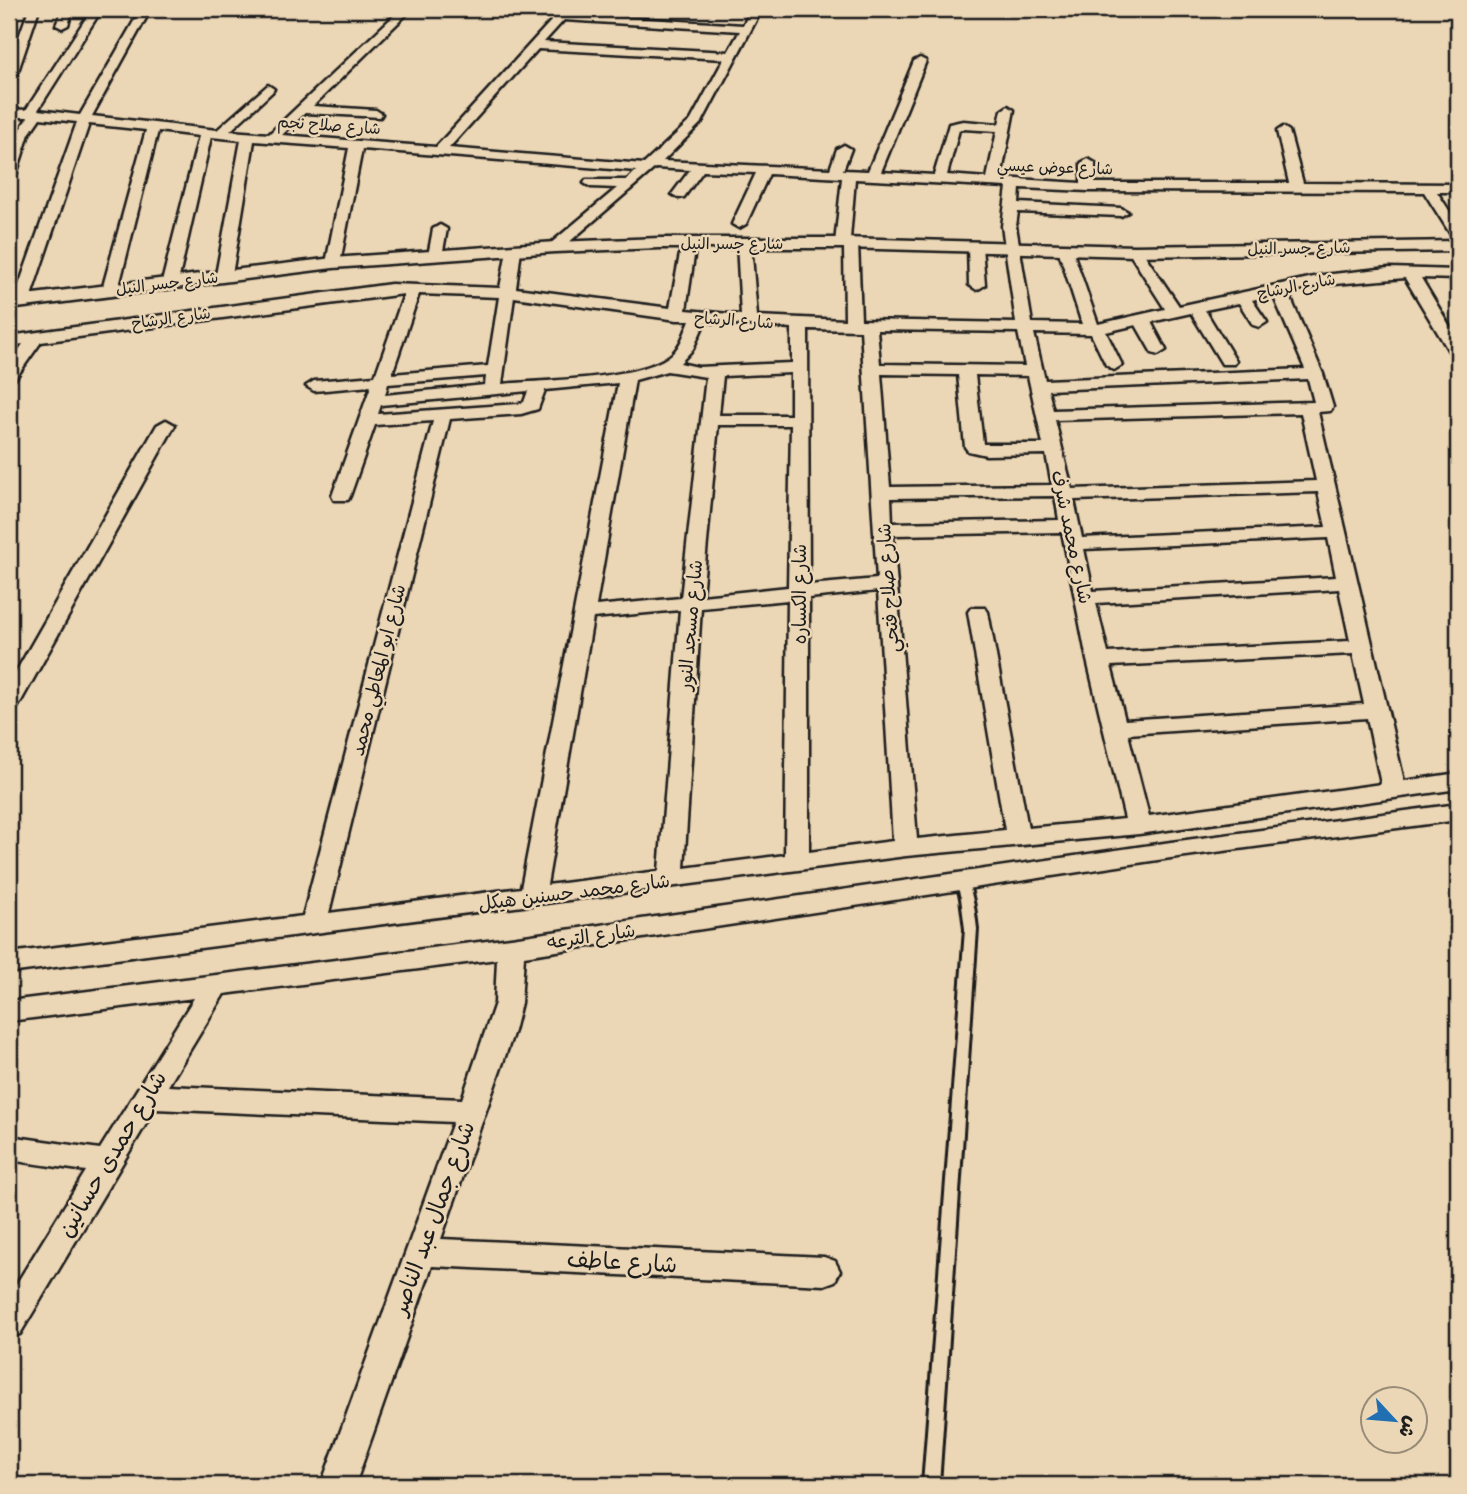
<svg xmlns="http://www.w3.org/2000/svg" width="1467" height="1494" font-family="Sriracha,'Playpen Sans Arabic',sans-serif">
	<rect width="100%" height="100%" fill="#ebd6b5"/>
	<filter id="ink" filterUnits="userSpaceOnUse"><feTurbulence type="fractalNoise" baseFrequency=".0143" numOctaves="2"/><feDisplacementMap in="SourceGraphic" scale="14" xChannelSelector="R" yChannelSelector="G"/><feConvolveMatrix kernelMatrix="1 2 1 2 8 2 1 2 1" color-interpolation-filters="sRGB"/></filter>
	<g filter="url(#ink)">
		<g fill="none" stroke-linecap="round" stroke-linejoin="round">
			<g stroke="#1c1c1c" stroke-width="6">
				<path id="service" d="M962,877L966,878C973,894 975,912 977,929L939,1485H923L965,929L961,898L956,881L958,878Z"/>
			</g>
			<g stroke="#1c1c1c" stroke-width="5">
				<path id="minor" d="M29,9H39L15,80L9,84V64Z
					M63,9H73L68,25L62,28L56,25Z
					M92,9H102L38,110L80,115L141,9H151L92,116L217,130L268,85L274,89L272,92L230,131L269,134L401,9H412L313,106L376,110L382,114L380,117L305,113L282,135L436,147L562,9H573L569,14L743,25L752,9H762L702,122L663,161L830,169L837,149L844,145L851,149L843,170L868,171L914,61L920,58L926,61L881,172L934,175L949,124L963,121L999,124L1002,110L1008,106L1014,110L1001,178L1081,183V163L1088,159L1095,163V183H1289L1277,131L1283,127L1289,131L1303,183L1458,184V192H1437L1458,224V239L1453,238L1424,192L1088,191L1020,188L1019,203L1121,208L1128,212L1121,216L1018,212L1016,226L1032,323L1082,324L1058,249L1065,245L1072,249L1098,324L1165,309L1128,251L1135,247L1140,248L1179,306L1323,275L1389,268L1458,270V279L1421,278L1458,340V358L1450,353L1405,278L1323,285L1288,292L1323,374L1333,407L1330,411L1318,412L1404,781L1458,773V789L1139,834L906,856L9,973V953L303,916L433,421L375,425L350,496L348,500H334L332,496L371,386L314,391L306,386L314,381L375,376L404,294L41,342L15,379L9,380V364L23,344L9,346V336L391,284L500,288L507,250L514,246L521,250L516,288L670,308L682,243L689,239L696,243L686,310L741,315L737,243L744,239L751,243L757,316L845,320L844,247L835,243L842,178L769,174L746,224L739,228L732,224L756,173L703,171L684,197L679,198L672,194L690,170L655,168L560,250H550L548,247L550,244L617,188L591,187L584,183L586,180H627L636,171L362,149L340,263L333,267L326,263L349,148L254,141L232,275L224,280L216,275L241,140L211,137L178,282L170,287L165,285L162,282L199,136L158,131L118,290L115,293H105L102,290L146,130L89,124L29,302L21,307L16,305L13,302L77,122L40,118L29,134L16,175L9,179C8,155 14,137 28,117H9V109L26,110ZM564,20L740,31L728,52L544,42ZM538,49L724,59L691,120L644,164L449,148ZM963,129L997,131L987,178L947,175L959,130ZM855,179L1007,187L1002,226L1016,323L861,320L858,243L850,239ZM419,294L499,297L488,366L392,374ZM1273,295L1305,369L1045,380L1034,333L1091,334L1106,365L1114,370L1122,365L1106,332L1136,325L1152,353L1158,355L1166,350L1151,322L1191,313L1222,364H1234L1236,361L1205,310L1239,303L1253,325L1259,327L1267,322L1252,300ZM514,297L677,320H690C685,332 681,346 672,354C643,380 542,380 502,384ZM705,322L792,328V363L698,367L680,363L693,349ZM808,329L861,330L877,579L809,585ZM877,330L1018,332L1025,366L880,364ZM667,371L706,377L681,598L596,606L635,380ZM791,373V415H719L723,376ZM881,374L958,375L965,447L968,451L986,455L1046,454L1052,485L890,487ZM975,375L1028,376L1043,444H983ZM486,376L485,385L385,395L388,384ZM1308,379L1314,402L1053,410L1048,390ZM618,383L521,888L329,913L450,419L521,414L538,409L545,390ZM528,391L524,402L519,404L378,414L381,405ZM1301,413L1316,481L1072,489L1055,420ZM718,425H791L788,587L702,596ZM1318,492L1326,527L1082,538L1074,500ZM1055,496L1059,520L892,523L891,498ZM1062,532L1087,660L1125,819L1028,828L988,612L985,608H971L968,612L1005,830L917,839L893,535ZM1328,538L1336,577L1093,591L1084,549ZM1339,589L1350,641L1108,653L1096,603ZM878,591L893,841L809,852V598ZM788,600L785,855L684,868L701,608ZM680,610L659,871L547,885L593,618ZM1353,654L1364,704L1125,720L1111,666ZM1367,718L1381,784L1149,816L1128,734Z
					M440,225L447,229L442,256L435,260L428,256L433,229Z
					M975,242L982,246L985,285L977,290L969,285L968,246Z
					M166,420L175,425L20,703L17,708L9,710V684L157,425Z
					M1458,804V820L1171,858L524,956L521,1003L514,1031L441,1239L824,1257L835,1261L840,1271L835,1281L824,1285L432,1266L355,1485H321L453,1122L155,1109L20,1334L9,1338V1296L86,1171L9,1160V1136L100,1149L194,998L9,1021V1001L511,938L1171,842ZM497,959L495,1003L462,1099L168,1086L224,994Z"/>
			</g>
			<g stroke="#1c1c1c" stroke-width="5">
				<path id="tertiary" d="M660,238H842L1135,246L1458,241V251L1135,256L842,248H660L555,252L333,268L9,309V297L333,258L555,242Z"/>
			</g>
			<use href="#service" fill="#ebd6b5" fill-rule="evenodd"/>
			<use href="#minor" fill="#ebd6b5" fill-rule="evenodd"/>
			<use href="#tertiary" fill="#ebd6b5" fill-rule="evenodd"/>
		</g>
	</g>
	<g text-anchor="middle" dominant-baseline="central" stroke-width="5" stroke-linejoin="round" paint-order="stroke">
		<g font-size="16" fill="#1c1c1c" stroke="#ebd6b5">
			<text transform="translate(329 125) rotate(4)">شارع صلاح نجم</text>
			<text transform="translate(1055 167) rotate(2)">شارع عوض عيسي</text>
			<text x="732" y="243">شارع جسر النيل</text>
			<text transform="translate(1299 248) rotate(-1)">شارع جسر النيل</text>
			<text transform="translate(167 283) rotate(-7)">شارع جسر النيل</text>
			<text transform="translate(1296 286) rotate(-11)">شارع الرشاح</text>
			<text transform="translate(171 318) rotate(-8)">شارع الرشاح</text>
			<text transform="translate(734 320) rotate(4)">شارع الرشاح</text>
		</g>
		<g font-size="19" fill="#1c1c1c" stroke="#ebd6b5">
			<text transform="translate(1072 537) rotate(78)">شارع محمد شرف</text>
			<text transform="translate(888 588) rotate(-94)">شارع صلاح فتحي</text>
			<text transform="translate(799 594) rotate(-90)">شارع الكساره</text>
			<text transform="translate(690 625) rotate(-85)">شارع مسجد النور</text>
			<text transform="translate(378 670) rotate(-76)">شارع ابو المعاطي محمد</text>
			<text transform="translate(574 892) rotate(-7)">شارع محمد حسنين هيكل</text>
			<text transform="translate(591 936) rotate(-8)">شارع الترعه</text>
		</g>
		<g font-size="23" fill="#1c1c1c" stroke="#ebd6b5">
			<text transform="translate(112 1154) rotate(-59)">شارع حمدى حسانين</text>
			<text transform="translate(433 1218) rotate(-70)">شارع جمال عبد الناصر</text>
			<text transform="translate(622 1262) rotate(3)">شارع عاطف</text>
		</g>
	</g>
	<rect width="1467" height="1494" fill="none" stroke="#ebd6b5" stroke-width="35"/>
	<rect x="18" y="18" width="1432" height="1459" fill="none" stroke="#1c1c1c" stroke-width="2.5" filter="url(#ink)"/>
	<g transform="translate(1394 1420) rotate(116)"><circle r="33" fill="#ebd6b5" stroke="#988c78" stroke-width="2"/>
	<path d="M0-5L12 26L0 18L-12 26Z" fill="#1f6fb2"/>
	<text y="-10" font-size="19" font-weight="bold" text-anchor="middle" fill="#1c1c1c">ش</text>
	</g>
</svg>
